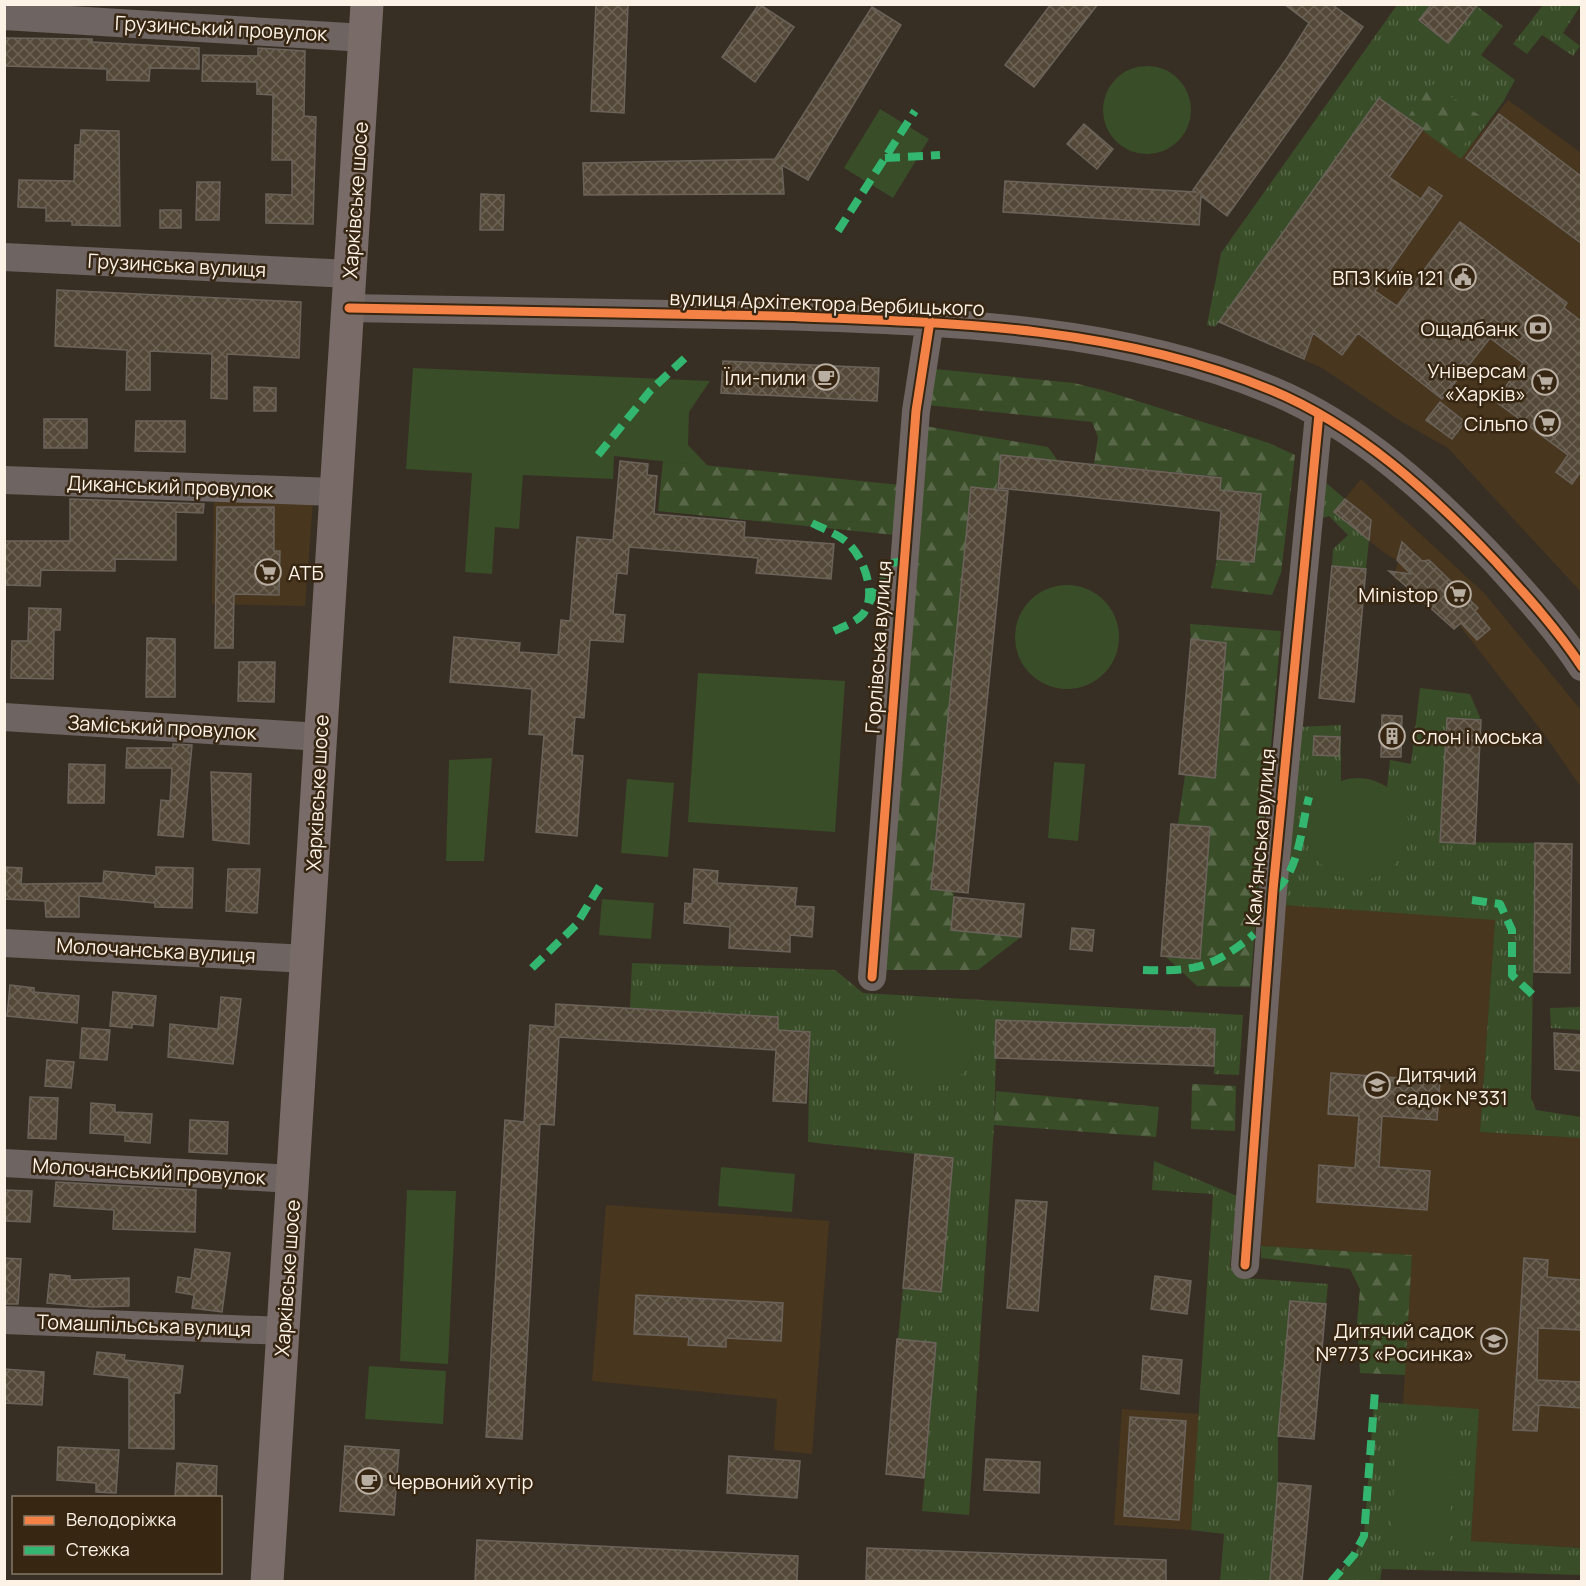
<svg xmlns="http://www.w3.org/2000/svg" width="1586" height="1586" font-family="Manrope,sans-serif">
	<defs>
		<pattern id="grass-tufts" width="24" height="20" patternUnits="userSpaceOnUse" patternTransform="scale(1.5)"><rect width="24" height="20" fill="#394d28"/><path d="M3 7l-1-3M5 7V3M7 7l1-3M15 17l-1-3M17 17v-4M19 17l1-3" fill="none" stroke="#576747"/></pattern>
		<pattern id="forest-firs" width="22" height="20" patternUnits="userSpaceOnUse" patternTransform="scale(1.5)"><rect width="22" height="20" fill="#394d28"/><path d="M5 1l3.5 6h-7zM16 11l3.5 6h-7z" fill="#576747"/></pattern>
		<pattern id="building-cross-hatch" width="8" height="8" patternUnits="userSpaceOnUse" patternTransform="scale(1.5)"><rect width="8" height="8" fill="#544939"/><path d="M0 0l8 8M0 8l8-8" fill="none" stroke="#6e6456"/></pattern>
	</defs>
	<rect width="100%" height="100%" fill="#382f24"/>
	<path fill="#49361e" d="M1379,98L1461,158L1508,100L1581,153L1580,591L1448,448L1402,422L1322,368L1219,322Z
		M1361,479L1484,593L1581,710V787L1544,734L1443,604L1394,579L1398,561L1382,551L1334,512Z
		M214,498L313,501L305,606L212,604Z
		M1283,905L1495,919L1480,1132L1581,1138V1548L1471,1541L1479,1410L1403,1405L1412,1255L1261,1246Z
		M606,1205L829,1221L812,1454L774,1450L777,1399L592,1381Z
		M1122,1409L1199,1414L1191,1530L1114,1525Z"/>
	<path fill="url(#grass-tufts)" d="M1397,5H1431L1419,21L1448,43L1477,6L1503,26L1481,55L1515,80L1503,102L1461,159L1379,98L1215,327L1207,325L1221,253Z
		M1543,5H1581L1563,33L1580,46L1573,56L1542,35L1527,54L1513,44Z
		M1318,476L1345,499L1335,511L1369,540L1366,569L1332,566L1333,549L1348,535L1329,516L1316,520Z
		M1420,688L1470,694L1481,720L1447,719L1440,842L1535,843L1531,1098L1536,1110L1581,1117V1138L1480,1132L1495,920L1283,905L1298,727L1341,725V781L1387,788L1390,760L1411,764Z
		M632,963L835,970L863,993L1243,1015L1239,1075L1214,1074L1215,1029L997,1021L994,1125L969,1515L922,1511L936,1343L898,1339L903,1288L941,1291L953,1158L808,1142L810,1032L778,1030V1017L630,1008Z
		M1581,1007V1030L1551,1028L1550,1008Z
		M1154,1161L1237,1196L1230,1267L1244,1278L1328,1284L1326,1304L1290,1301L1278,1436V1483L1270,1581H1220L1224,1534L1191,1530L1213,1194L1152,1190Z
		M1374,1402L1479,1409L1471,1541L1581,1548V1575L1382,1569L1380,1581L1331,1582L1354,1555L1364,1536Z"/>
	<path fill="url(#forest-firs)" d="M1432,84L1485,119L1457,153L1407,118Z
		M935,369L1074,383L1106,391L1269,443L1295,455L1281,573L1272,595L1211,588L1217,559L1254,562L1260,494L1220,490L1221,477L1094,464L1098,437L1092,422L927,405Z
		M925,426L1048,447L1058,461L1002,455L931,889L954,892L951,930L1021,937L978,970H885Z
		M663,461L901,485L895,535L658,511Z
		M1190,624L1281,631L1250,987L1197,986L1166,957L1200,959L1210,827L1178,824L1185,775L1215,777L1226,643L1191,639Z
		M1192,1084L1236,1086L1235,1131L1191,1129Z
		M996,1091L1159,1107L1156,1137L994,1125Z
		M1261,1246L1412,1255L1405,1375L1360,1373L1357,1323L1360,1289L1350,1269L1261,1258Z"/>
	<path fill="#394d28" d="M1103 110a44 44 0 1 1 88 0a44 44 0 1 1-88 0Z
		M880,109L929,139L893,198L844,168Z
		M413,368L710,381L689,412L688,445L708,466L614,456L613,479L523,475L519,529L495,527L492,574L465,572L472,473L406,469Z
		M1015 637a52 52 0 1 1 104 0a52 52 0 1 1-104 0Z
		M698,673L845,681L835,832L688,822Z
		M492,758L484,861H446L449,760Z
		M1054,762L1085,764L1078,841L1048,838Z
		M1307 829a51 51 0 1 1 102 0a51 51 0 1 1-102 0Z
		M627,779L674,783L668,857L621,853Z
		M602,899L654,903L651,939L599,935Z
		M895 1047a39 39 0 1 1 78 0a39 39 0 1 1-78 0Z
		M721,1167L795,1174L792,1212L718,1206Z
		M407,1190L456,1191L448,1364L400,1361Z
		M369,1366L446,1371L443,1424L365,1419Z
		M1398,1427L1455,1431L1448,1553L1390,1549Z"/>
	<path fill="url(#building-cross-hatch)" stroke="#6b635a" stroke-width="1.5" d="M596,4H628L624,113L591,111Z
		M759,4L794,27L755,82L722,57Z
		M1051,4H1098L1034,87L1005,65Z
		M1284,4H1331L1363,27L1227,216L1201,196L1199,225L1003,212L1005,181L1196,192L1193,190L1287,58L1309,23Z
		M1432,4H1478L1448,43L1419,20Z
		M872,7L901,25L808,180L782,165L784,194L584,195L583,163L775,159Z
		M4,38L92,39V42L199,48V69L150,68L149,81L107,80V69L4,66Z
		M258,48L305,51L304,116L316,117L313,224L266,223V194L292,195V160H272L273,95L257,94V82L202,81L203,55L258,56Z
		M1379,98L1423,129L1389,177L1421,199L1429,187L1442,196L1375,291L1397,306L1460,222L1567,303L1564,308L1581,321V471L1572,484L1556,472L1568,455L1495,401L1523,363L1490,338L1442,399L1358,333L1342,355L1313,333L1304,359L1219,322Z
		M1499,114L1581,176V243L1466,158Z
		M1084,124L1113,149L1097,169L1067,144Z
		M81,130L119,131L120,226L72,225V221H46V208L18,207L19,180L74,181L75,145H80Z
		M197,182H220L219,220H196Z
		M481,194L504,195L503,230H480Z
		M160,210H181V228H160Z
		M57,290L301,302L299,358L227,354V399L211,398L212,354L150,351V390H126L127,350L55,346Z
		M723,361L879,368L877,401L721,393Z
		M254,387L276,388V411H254Z
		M1440,402L1465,422L1452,439L1426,420Z
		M44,419H87V448H44Z
		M136,421H185V452L135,451Z
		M1001,455L1221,478L1220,490L1261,494L1254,562L1217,559L1221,511L998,488Z
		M620,461L648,464L647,475L657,476L654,514L745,522L744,537L834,544L831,579L756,573L758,558L629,547L627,574L617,573L613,614L625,615L623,642L590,640L584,718L575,717L572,755L583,756L577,836L536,832L544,735L529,734L532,689L450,682L454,637L520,643L519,652L558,655L561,620L570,621L577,537L613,540Z
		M971,487L1008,491L968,893L931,889Z
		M70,499L204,504L203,513L176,512V560L115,559V571L41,570L40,586L4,585V541H70Z
		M1345,499L1371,520L1369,540L1334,512Z
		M217,507H274V551H280L279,595L234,594L233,648H215Z
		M1402,542L1422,561L1429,560L1478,608L1475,611L1490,629L1477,640L1461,623L1454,629L1389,571L1411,574L1397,560Z
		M1332,566L1366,569L1354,702L1319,698Z
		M29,608L61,609L60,630H54L53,679L11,678L12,641H28Z
		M147,638L175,639V697H146Z
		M1191,639L1226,643L1215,778L1179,774Z
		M239,662H275L274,702L238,701Z
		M1382,715L1402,716L1401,757H1381Z
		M1447,718L1481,720L1475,844L1440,842Z
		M1314,736L1340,737L1339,756L1313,755Z
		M173,744L192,745L183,837L158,835L161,800L170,801L172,768H126L127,748H173Z
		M69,764L105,765L104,803H68Z
		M211,772L251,774L249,844L213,840Z
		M1171,824L1210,827L1200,959L1161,956Z
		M1535,843L1572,844L1570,973L1534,972Z
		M4,867L22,868L21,884L103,883L104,871L156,876V867L193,868L192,908L155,907V903L79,896V917H46L45,901L4,899Z
		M228,869H260L257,913L226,911Z
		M694,869L718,871L717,883L797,888L795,906L814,907L812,937L790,935V952L729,948L730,927L684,923L685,903L692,904Z
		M954,897L1024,904L1021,937L951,930Z
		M1072,928L1094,930L1092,951L1070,949Z
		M10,985L34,988V992L79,996L77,1023L7,1016Z
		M113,992L156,996L153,1026L132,1024V1028L110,1026Z
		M221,997L241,999L233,1064L168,1057L170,1024L218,1029Z
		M556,1004L778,1017V1030L810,1032L806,1103L773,1101L776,1050L559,1037L554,1125L540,1124L522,1439L486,1437L505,1120L524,1122L530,1025L555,1027Z
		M996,1020L1215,1029L1214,1066L995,1058Z
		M82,1028L110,1030L107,1060L80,1058Z
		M1554,1033L1581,1035V1071L1555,1069Z
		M47,1060L74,1062L71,1088L45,1086Z
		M1331,1073L1440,1081L1437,1120L1382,1116L1379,1167L1430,1171L1427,1210L1317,1202L1319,1165L1355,1168L1359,1116L1328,1114Z
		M30,1097L58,1098L56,1139L28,1138Z
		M91,1103L115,1105V1112L152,1114L150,1143L125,1141V1135L90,1133Z
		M190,1120L228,1122L227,1154L189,1152Z
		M915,1154L953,1158L941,1292L903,1288Z
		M56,1182L196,1190L195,1232L113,1229L114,1210L54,1206Z
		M4,1190L32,1191L30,1222L4,1221Z
		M1016,1200L1047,1202L1038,1311L1007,1308Z
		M195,1249L230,1253L222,1312L192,1308L194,1295L176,1292L178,1277L191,1279Z
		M4,1258L21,1259L18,1304H4Z
		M1524,1258L1548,1260L1547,1277L1581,1280V1330L1538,1328L1537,1380L1581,1382V1408L1539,1405L1537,1431L1513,1430Z
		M50,1274L70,1276V1280L129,1278V1306L92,1307L47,1303Z
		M1155,1276L1191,1281L1187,1314L1151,1309Z
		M636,1295L783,1303L781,1341L726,1338V1347L688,1345L689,1337L634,1334Z
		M1290,1301L1326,1304L1314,1439L1278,1436Z
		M897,1339L936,1343L924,1478L886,1474Z
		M97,1352L125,1355L124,1360L183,1366L180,1393H174V1449L129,1448V1378L94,1374Z
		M1143,1356L1182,1360L1179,1394L1141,1389Z
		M4,1369L44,1372L42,1405L4,1403Z
		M1130,1417L1186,1421L1179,1520L1124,1516Z
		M345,1446L399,1450L394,1515L340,1511Z
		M58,1447L119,1450L116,1493L96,1492V1483L57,1480Z
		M729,1456L800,1461L797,1498L727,1493Z
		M986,1459L1040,1462L1039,1493L984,1490Z
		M177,1463L217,1466L216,1497H175Z
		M1278,1483L1311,1486L1302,1581H1270Z
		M477,1540L798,1556L797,1581H475Z
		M867,1548L1166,1560V1581L866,1580Z"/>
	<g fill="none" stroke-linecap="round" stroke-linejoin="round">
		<path stroke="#6e6461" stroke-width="28" d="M4,16L365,38
			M4,257L350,274
			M349,308C491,310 634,312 777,316C942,322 1115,325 1271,390C1358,426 1432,494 1496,562C1526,595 1557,629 1582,667
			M4,480L335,492
			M4,717L320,737
			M4,943L308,959
			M872,977L916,411L930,321
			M4,1163L293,1179
			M1245,1265L1273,890L1319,414
			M4,1320L284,1331"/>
		<path stroke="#796c68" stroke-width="33" d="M267,1582L367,4"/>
		<path stroke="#33b770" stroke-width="8" stroke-dasharray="15 8" stroke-linecap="butt" d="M885,158L940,155
			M838,231L915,111
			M598,455L650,391L687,356
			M812,523C824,529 840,535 849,544C865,560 877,596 863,614C856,622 843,627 834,631
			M869,603L893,563L903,561
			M1276,890C1300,869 1301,827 1309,797
			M1472,900L1500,904L1512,930V975L1537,999
			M532,968L576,925L602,882
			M1143,970C1194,972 1215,967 1254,934
			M1331,1582L1354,1555L1364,1536L1375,1391"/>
		<g stroke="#362612" stroke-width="13">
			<path id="cycleway" d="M349,308C491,310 634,312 777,316C942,322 1115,325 1271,390C1358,426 1432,494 1496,562C1526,595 1557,629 1582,667
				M872,977L916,411L930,321
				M1245,1265L1273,890L1319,414"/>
		</g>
		<use href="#cycleway" stroke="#f48246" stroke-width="9"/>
	</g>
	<defs>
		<g id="civic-ring" transform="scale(1.35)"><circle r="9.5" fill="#362612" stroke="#b8aea2" stroke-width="1.5"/><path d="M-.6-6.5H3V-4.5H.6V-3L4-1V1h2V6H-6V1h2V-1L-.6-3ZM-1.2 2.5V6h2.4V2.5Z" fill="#b8aea2"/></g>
		<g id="bank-ring" transform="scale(1.35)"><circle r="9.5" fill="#362612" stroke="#b8aea2" stroke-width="1.5"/><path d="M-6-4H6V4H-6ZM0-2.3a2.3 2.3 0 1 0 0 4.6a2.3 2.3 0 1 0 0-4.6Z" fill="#b8aea2"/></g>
		<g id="cafe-ring" transform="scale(1.35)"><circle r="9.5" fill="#362612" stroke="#b8aea2" stroke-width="1.5"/><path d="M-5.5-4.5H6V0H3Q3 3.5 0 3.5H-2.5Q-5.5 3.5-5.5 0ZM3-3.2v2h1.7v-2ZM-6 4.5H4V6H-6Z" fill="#b8aea2"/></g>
		<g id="supermarket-ring" transform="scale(1.35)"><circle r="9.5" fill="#362612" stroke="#b8aea2" stroke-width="1.5"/><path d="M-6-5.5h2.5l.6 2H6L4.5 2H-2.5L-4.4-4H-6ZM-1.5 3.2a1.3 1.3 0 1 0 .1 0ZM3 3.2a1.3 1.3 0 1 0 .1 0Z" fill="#b8aea2"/></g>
		<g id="building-ring" transform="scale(1.35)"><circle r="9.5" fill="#362612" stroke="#b8aea2" stroke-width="1.5"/><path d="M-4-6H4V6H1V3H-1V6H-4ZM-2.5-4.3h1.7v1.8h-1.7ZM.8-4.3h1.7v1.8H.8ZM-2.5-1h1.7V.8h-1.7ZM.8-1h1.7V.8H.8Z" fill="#b8aea2"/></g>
		<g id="school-ring" transform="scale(1.35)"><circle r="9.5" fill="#362612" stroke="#b8aea2" stroke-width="1.5"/><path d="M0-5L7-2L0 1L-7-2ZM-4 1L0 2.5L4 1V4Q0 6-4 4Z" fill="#b8aea2"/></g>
	</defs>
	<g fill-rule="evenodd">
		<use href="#civic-ring" x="1463" y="277"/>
		<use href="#bank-ring" x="1538" y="328"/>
		<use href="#cafe-ring" x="826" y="377"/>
		<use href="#supermarket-ring" x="1545" y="382"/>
		<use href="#supermarket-ring" x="1547" y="423"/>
		<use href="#supermarket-ring" x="268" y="572"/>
		<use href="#supermarket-ring" x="1458" y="594"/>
		<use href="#building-ring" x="1392" y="736"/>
		<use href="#school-ring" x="1377" y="1085"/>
		<use href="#school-ring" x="1494" y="1341"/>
		<use href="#cafe-ring" x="369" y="1481"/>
	</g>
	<g text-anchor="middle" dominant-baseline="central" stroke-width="5" stroke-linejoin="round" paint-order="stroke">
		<g font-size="20" fill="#fdf2e6" stroke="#362612">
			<text transform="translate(221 28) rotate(3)">Грузинський провулок</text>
			<text transform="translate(355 200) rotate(-86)">Харківське шосе</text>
			<text transform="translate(177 265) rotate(3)">Грузинська вулиця</text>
			<text transform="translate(827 303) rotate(2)">вулиця Архітектора Вербицького</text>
			<text transform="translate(170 486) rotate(2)">Диканський провулок</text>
			<text transform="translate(878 647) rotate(-86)">Горлівська вулиця</text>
			<text transform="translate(162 727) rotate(3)">Заміський провулок</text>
			<text transform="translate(317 793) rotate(-87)">Харківське шосе</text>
			<text transform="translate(1260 837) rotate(-85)">Камʼянська вулиця</text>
			<text transform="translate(156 950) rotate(3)">Молочанська вулиця</text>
			<text transform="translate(149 1171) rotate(3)">Молочанський провулок</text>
			<text transform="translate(287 1278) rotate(-86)">Харківське шосе</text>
			<text transform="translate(144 1325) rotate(2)">Томашпільська вулиця</text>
		</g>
		<g font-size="20" fill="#fdf2e6" stroke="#362612" text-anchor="end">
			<text x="1444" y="277">ВПЗ Київ 121</text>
			<text x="1518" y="328">Ощадбанк</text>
			<text x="1526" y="370">Універсам<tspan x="1526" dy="23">«Харків»</tspan></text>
			<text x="806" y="377">Їли-пили</text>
			<text x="1528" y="423">Сільпо</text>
			<text x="288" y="572" text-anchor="start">АТБ</text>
			<text x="1438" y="594">Ministop</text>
			<text x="1412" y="736" text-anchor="start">Слон і моська</text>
			<text x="1396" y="1074" text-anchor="start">Дитячий<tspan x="1396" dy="23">садок №331</tspan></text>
			<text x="1474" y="1330">Дитячий садок<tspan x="1474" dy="23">№773 «Росинка»</tspan></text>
			<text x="388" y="1481" text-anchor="start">Червоний хутір</text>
		</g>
	</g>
	<rect width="1586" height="1586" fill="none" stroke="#fdf2e6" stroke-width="12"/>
	<rect x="12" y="1496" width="210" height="78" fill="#362612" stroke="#867867" stroke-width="1.5"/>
	<rect x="24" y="1516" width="30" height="9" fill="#f48246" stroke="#867867" stroke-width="1.5"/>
	<text x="66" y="1526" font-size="18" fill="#fdf2e6">Велодоріжка</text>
	<rect x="24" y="1546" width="30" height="9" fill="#33b770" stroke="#867867" stroke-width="1.5"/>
	<text x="66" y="1556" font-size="18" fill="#fdf2e6">Стежка</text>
</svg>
